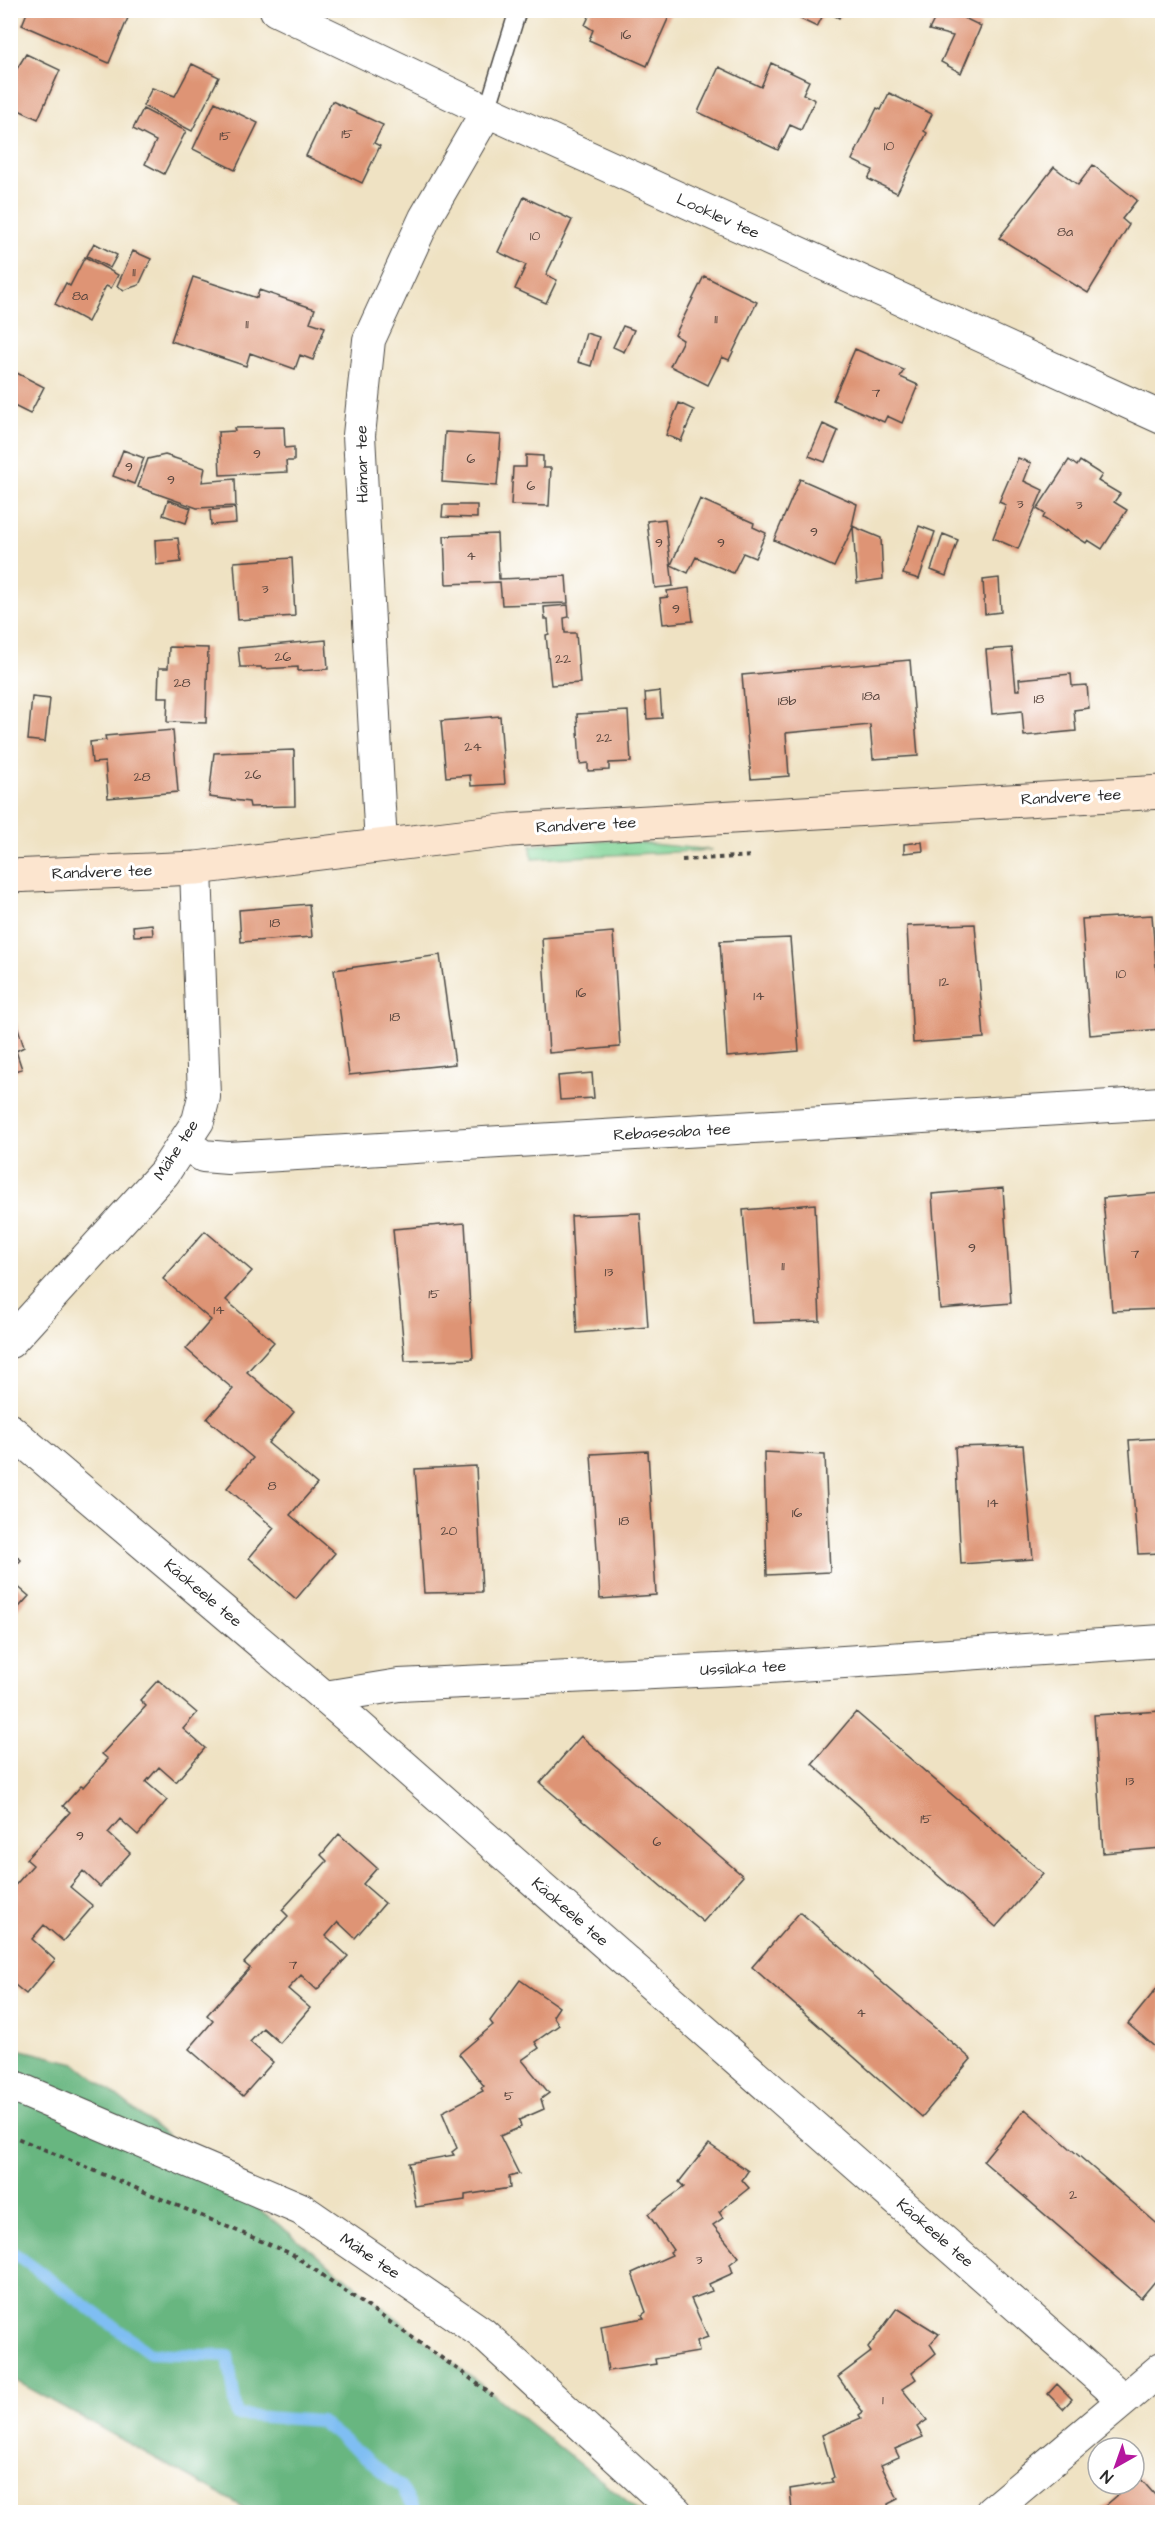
<svg xmlns="http://www.w3.org/2000/svg" width="1173" height="2523" font-family="'Architects Daughter',sans-serif">
	<rect width="100%" height="100%" fill="#fff"/>
	<filter id="ink" filterUnits="userSpaceOnUse"><feTurbulence type="fractalNoise" baseFrequency=".0167" numOctaves="2"/><feDisplacementMap in="SourceGraphic" scale="12" xChannelSelector="R" yChannelSelector="G"/><feConvolveMatrix kernelMatrix="1 2 1 2 8 2 1 2 1" color-interpolation-filters="sRGB"/></filter>
	<filter id="wash" filterUnits="userSpaceOnUse"><feTurbulence type="fractalNoise" baseFrequency=".008" numOctaves="4" result="noise"/><feDisplacementMap in="SourceGraphic" scale="24" xChannelSelector="R" yChannelSelector="G"/><feGaussianBlur stdDeviation="1.35" result="paint"/><feColorMatrix in="noise" values="0 0 0 0 0 0 0 0 0 0 0 0 0 0 0 0 0 1.4 0 .05"/><feComposite in="paint" operator="in"/></filter>
	<g filter="url(#wash)">
		<rect width="100%" height="100%" fill="#efe2c3"/>
		<path fill="#81d497" stroke="#568061" stroke-width="1.5" d="M562,841H620L712,850L532,859L531,846Z"/>
		<path fill="#68b680" stroke="#4a7056" stroke-width="1.5" d="M10,2047L75,2063L641,2512H252L11,2378Z"/>
		<g fill="none" stroke-linecap="round" stroke-linejoin="round">
			<path stroke="#7fbef3" stroke-width="12" d="M10,2250L150,2353L228,2356L237,2415L320,2421L401,2487L416,2512"/>
		</g>
		<g id="blocks">
			<path fill="#de9474" d="M28,10H124L130,13L109,63L22,25Z
				M592,10H672L647,66L589,40L593,30L585,25Z
				M805,10H843L839,18L825,11L817,27L800,19Z
				M939,10H948L981,26L961,73L941,62L953,36L929,30Z
				M26,54L60,70L38,119L10,106V80Z
				M771,63L809,81L803,94L815,100L801,130L790,125L778,150L698,112L719,67L761,87Z
				M192,64L219,77L192,131L143,106L152,88L175,96Z
				M889,93L932,114L924,131L927,133L897,193L868,179L873,170L852,160L877,108L881,110Z
				M332,101L383,125L374,143L380,146L362,183L306,156Z
				M215,102L258,123L235,170L193,149Z
				M143,109L186,131L164,174L145,164L156,141L133,129Z
				M1093,165L1137,200L1122,219L1129,225L1088,293L999,238L1054,167L1078,185Z
				M524,197L572,220L546,275L557,280L546,303L515,289L526,265L498,252Z
				M94,243L117,255L110,268L87,256Z
				M133,251L151,259L139,285L124,290L117,286Z
				M85,257L118,275L111,288L106,286L88,322L55,304L66,283L70,286Z
				M704,276L757,302L729,360L722,357L708,385L670,366L683,340L675,335Z
				M193,277L257,298L259,290L315,309L310,322L325,327L313,360L300,355L295,369L250,353L246,366L171,341Z
				M623,326L634,330L624,352L613,347Z
				M586,333L599,337L591,366L578,362Z
				M855,349L904,370L900,377L918,385L902,423L887,416L884,422L833,400Z
				M13,371L44,387L30,414L10,404V375Z
				M679,403L694,410L681,441L666,435Z
				M823,424L838,431L825,462L809,456Z
				M284,427L285,448L294,447V461H286L287,472L220,475L218,432L235,431L234,428Z
				M445,432L501,435L497,486L442,482Z
				M123,450L144,458L134,484L113,476Z
				M165,455L205,468L202,482L235,479L236,506L197,508L138,487L148,459Z
				M526,455L543,456V468H551L549,506L511,505L513,467H526Z
				M1018,458L1031,463L1024,481L1043,490L1018,549L993,538L1006,505L999,502Z
				M1069,460L1077,466L1080,461L1102,475L1098,481L1120,494L1114,502L1127,510L1102,549L1088,540L1086,543L1066,530L1065,532L1043,518L1045,514L1037,509Z
				M800,479L857,504L852,526L881,538L883,579L857,583L853,527L834,567L774,540Z
				M700,499L754,523L753,527L766,533L755,558L743,553L733,573L696,557L688,573L671,565Z
				M168,500L191,508L186,523L163,515Z
				M443,505H477V518L442,517Z
				M235,508L236,523L211,525L210,510Z
				M665,519L673,586L655,588L647,521Z
				M919,526L935,532L919,579L903,574Z
				M497,534L499,579L566,576L568,603L502,605L500,582L446,584L444,536Z
				M943,534L958,540L946,576L931,570Z
				M178,538L181,562L156,565L155,540Z
				M292,558L295,616L238,620L234,562Z
				M999,578L1001,612L985,614L983,580Z
				M689,588L693,621L663,624L660,598L668,597L667,591Z
				M568,605L569,617L564,618L565,633H576L580,683L551,685L546,635L549,634L548,619H545L544,607Z
				M326,640L328,669L298,671V667L262,669L261,667H240L238,648Z
				M169,647L208,648L206,723L167,722L168,697H158L159,668H168Z
				M1012,648L1016,690H1020L1019,679L1071,674L1072,686L1087,685L1089,708L1074,710L1076,731L1024,736L1022,711L992,714L986,650Z
				M910,660L918,756L873,759L870,725L786,733L789,776L751,779L742,675Z
				M660,691L662,718L647,719L645,693Z
				M32,697L50,699L45,742L28,740Z
				M628,711L631,762L609,763V770L588,771V763L580,764L577,714Z
				M500,716L505,784L471,786L470,775L446,777L441,721Z
				M173,730L178,792L108,798L105,762L92,763L90,742L106,740L105,736Z
				M294,750L295,806L250,807L249,802L209,797L214,753Z
				M922,842L923,851L904,853V844Z
				M309,904L312,937L241,942L239,910Z
				M1152,915L1161,1029L1090,1035L1082,919Z
				M152,924L153,935L134,936L133,926Z
				M975,924L984,1038L913,1043L907,926Z
				M613,932L620,1047L549,1053L542,938Z
				M790,938L799,1051L727,1057L720,941Z
				M440,955L455,1064L349,1075L334,970Z
				M16,1022L24,1047L16,1051L22,1069L10,1072V1024Z
				M592,1073L594,1098L560,1100L558,1076Z
				M1003,1188L1011,1303L940,1309L932,1194Z
				M1162,1193V1309L1112,1311L1103,1198Z
				M815,1204L820,1321L752,1323L743,1210Z
				M640,1213L648,1327L577,1333L571,1216Z
				M465,1223L473,1359L405,1361L393,1229Z
				M205,1231L252,1271L226,1300L274,1342L247,1372L294,1412L268,1443L317,1484L290,1515L335,1553L296,1599L249,1558L274,1528L227,1488L253,1458L207,1419L233,1389L186,1349L211,1320L163,1279Z
				M1162,1438V1553L1138,1554L1129,1440Z
				M1023,1445L1033,1559L961,1564L955,1447Z
				M648,1451L656,1595L600,1599L591,1454Z
				M764,1452L825,1455L830,1572L767,1575Z
				M476,1466L482,1592L424,1593L415,1469Z
				M10,1550L21,1560L10,1571Z
				M10,1580L29,1596L10,1617Z
				M158,1680L197,1713L183,1729L205,1748L176,1782L159,1767L146,1782L167,1800L138,1835L120,1819L108,1833L130,1853L100,1887L83,1871L70,1887L93,1906L63,1941L44,1925L32,1939L55,1960L26,1994L10,1981V1891L33,1865L26,1859L70,1812L63,1806L81,1786L83,1787L108,1759L102,1754L146,1706L140,1700Z
				M1162,1711V1848L1103,1853L1094,1715Z
				M856,1712L1043,1873L996,1927L812,1764Z
				M581,1736L743,1876L703,1922L540,1783Z
				M339,1834L377,1868L363,1884L385,1903L355,1938L338,1922L326,1936L348,1956L317,1990L301,1975L288,1989L310,2008L280,2043L263,2028L250,2042L273,2062L243,2096L189,2049L213,2021L207,2015L250,1968L244,1963L288,1916L282,1910L327,1861L321,1855Z
				M800,1912L971,2059L922,2117L752,1967Z
				M520,1980L559,2007L553,2016L559,2025L535,2042L539,2048L522,2060L549,2093L541,2099L544,2109L519,2120L521,2127L500,2136L519,2174L509,2177L510,2188L465,2195V2200L416,2207L409,2163L454,2155L452,2152L457,2148L442,2112L483,2091L481,2088L484,2086L459,2054L493,2025L490,2021Z
				M1162,1982V2053L1128,2024Z
				M1025,2109L1162,2228V2273L1141,2298L983,2161Z
				M709,2144L748,2171L742,2180L749,2188L719,2212L723,2218L713,2225L739,2257L730,2264L733,2273L709,2284L712,2291L691,2299L708,2337L697,2341L699,2352L655,2359L656,2364L608,2371L601,2326L644,2318L642,2315L646,2312L632,2273L672,2255L670,2252L673,2250L648,2214L684,2187L679,2182Z
				M897,2308L939,2334L930,2344L936,2353L912,2373L916,2379L902,2389L927,2420L917,2427L923,2437L895,2449L899,2457L881,2465L898,2499L888,2504L889,2512H792L790,2489L833,2482L831,2479L834,2477L822,2435L861,2418L859,2415L863,2412L838,2377L871,2352L868,2348Z
				M1057,2384L1072,2399L1063,2409L1048,2394Z
				M1139,2477L1162,2503V2512H1098Z"/>
		</g>
	</g>
	<g filter="url(#ink)">
		<use href="#blocks" fill-opacity="0" stroke="#484642" stroke-width="1.5"/>
		<g fill="none" stroke-linecap="round" stroke-linejoin="round">
			<g stroke="#484642" stroke-width="19">
				<path id="lane" d="M487,111L518,10"/>
			</g>
			<g stroke="#484642" stroke-width="34">
				<path id="street" d="M276,10L487,111L1162,418
					M381,845L359,435L369,340L425,218L487,111
					M185,1143L203,1156L228,1158L1162,1103
					M10,1342L164,1173L198,1121L204,1097L196,868
					M10,1430L355,1723L1124,2400
					M325,1697L399,1685L738,1669L1162,1641
					M10,2085L301,2209L482,2333L676,2512
					M991,2512L1162,2368"/>
			</g>
			<g stroke="#484642" stroke-width="35">
				<path id="secondary" d="M10,876L196,868L511,830L1162,792"/>
			</g>
			<path stroke="#484642" stroke-width="4" stroke-dasharray="4.5 4.5" stroke-linecap="butt" d="M682,860L752,856
				M10,2135L292,2254L466,2375L493,2396"/>
			<use href="#lane" stroke="#fff" stroke-width="16"/>
			<use href="#street" stroke="#fff" stroke-width="32"/>
			<use href="#secondary" stroke="#fce5cf" stroke-width="33"/>
		</g>
	</g>
	<g text-anchor="middle" dominant-baseline="central" stroke-width="6" stroke-linejoin="round" paint-order="stroke">
		<g font-size="14" fill="#58453d">
			<text x="626" y="35">16</text>
			<text x="347" y="134">15</text>
			<text x="225" y="136">15</text>
			<text x="889" y="146">10</text>
			<text x="1065" y="232">8a</text>
			<text x="535" y="236">10</text>
			<text x="134" y="272">11</text>
			<text x="80" y="296">8a</text>
			<text x="716" y="319">11</text>
			<text x="247" y="324">11</text>
			<text x="876" y="393">7</text>
			<text x="257" y="454">9</text>
			<text x="471" y="459">6</text>
			<text x="129" y="467">9</text>
			<text x="171" y="480">9</text>
			<text x="531" y="486">6</text>
			<text x="1020" y="504">3</text>
			<text x="1079" y="505">3</text>
			<text x="814" y="532">9</text>
			<text x="659" y="543">9</text>
			<text x="721" y="543">9</text>
			<text x="471" y="556">4</text>
			<text x="265" y="589">3</text>
			<text x="676" y="609">9</text>
			<text x="283" y="657">26</text>
			<text x="563" y="659">22</text>
			<text x="182" y="683">28</text>
			<text x="871" y="696">18a</text>
			<text x="1039" y="699">18</text>
			<text x="787" y="701">18b</text>
			<text x="604" y="738">22</text>
			<text x="473" y="747">24</text>
			<text x="253" y="775">26</text>
			<text x="142" y="777">28</text>
			<text x="275" y="923">18</text>
			<text x="1121" y="974">10</text>
			<text x="944" y="982">12</text>
			<text x="581" y="993">16</text>
			<text x="759" y="996">14</text>
			<text x="395" y="1017">18</text>
			<text x="972" y="1248">9</text>
			<text x="1135" y="1254">7</text>
			<text x="783" y="1266">11</text>
			<text x="609" y="1272">13</text>
			<text x="434" y="1294">15</text>
			<text x="219" y="1310">14</text>
			<text x="272" y="1486">8</text>
			<text x="993" y="1503">14</text>
			<text x="797" y="1513">16</text>
			<text x="624" y="1521">18</text>
			<text x="449" y="1531">20</text>
			<text x="1130" y="1781">13</text>
			<text x="926" y="1819">15</text>
			<text x="80" y="1836">9</text>
			<text x="657" y="1842">6</text>
			<text x="293" y="1965">7</text>
			<text x="861" y="2013">4</text>
			<text x="509" y="2096">5</text>
			<text x="1073" y="2195">2</text>
			<text x="699" y="2260">3</text>
			<text x="883" y="2400">1</text>
		</g>
		<g font-size="16" fill="#2b2b2b" stroke="#fff">
			<text transform="translate(718 216) rotate(24)">Looklev tee</text>
			<text transform="translate(362 464) rotate(-91)">Hämar tee</text>
			<text transform="translate(1071 797) rotate(-3)">Randvere tee</text>
			<text transform="translate(586 825) rotate(-3)">Randvere tee</text>
			<text transform="translate(102 872) rotate(-2)">Randvere tee</text>
			<text transform="translate(672 1132) rotate(-3)">Rebasesaba tee</text>
			<text transform="translate(176 1150) rotate(-57)">Mähe tee</text>
			<text transform="translate(203 1593) rotate(40)">Käokeele tee</text>
			<text transform="translate(743 1668) rotate(-3)">Ussilaka tee</text>
			<text transform="translate(570 1912) rotate(41)">Käokeele tee</text>
			<text transform="translate(935 2233) rotate(41)">Käokeele tee</text>
			<text transform="translate(370 2256) rotate(34)">Mähe tee</text>
		</g>
	</g>
	<rect width="1173" height="2523" fill="none" stroke="#fff" stroke-width="36"/>
	<g transform="translate(1116 2466) rotate(220)"><circle r="28" fill="#ffffff" stroke="#aaaaaa" stroke-width="1.5"/>
	<path d="M0-4.5L10 22L0 15L-10 22Z" fill="#b5179e"/>
	<text y="-9" font-size="16" font-weight="bold" text-anchor="middle" fill="#2b2b2b">N</text>
	</g>
</svg>
